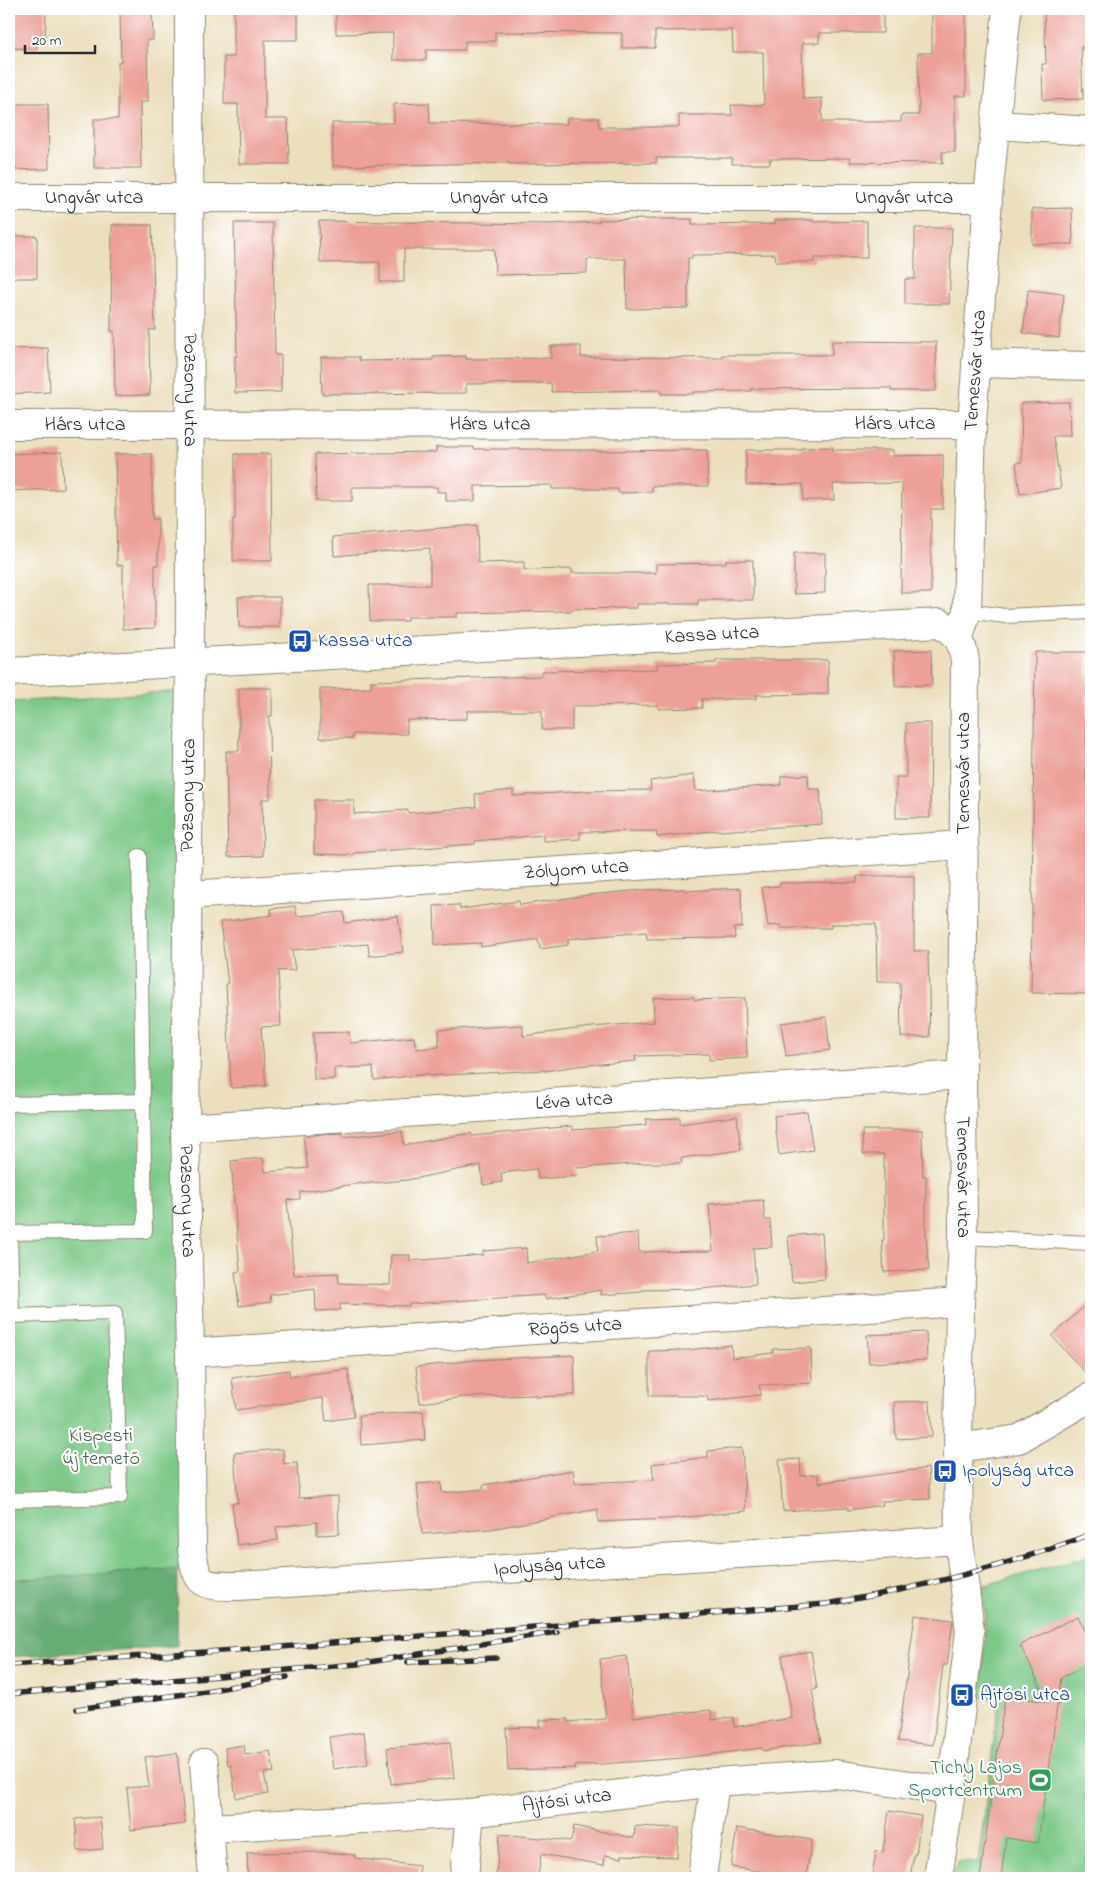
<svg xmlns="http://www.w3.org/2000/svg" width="1100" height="1887" font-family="'Indie Flower',sans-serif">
	<rect width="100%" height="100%" fill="#fff"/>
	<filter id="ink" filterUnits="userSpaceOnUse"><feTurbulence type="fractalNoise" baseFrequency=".02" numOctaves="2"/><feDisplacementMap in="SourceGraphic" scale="10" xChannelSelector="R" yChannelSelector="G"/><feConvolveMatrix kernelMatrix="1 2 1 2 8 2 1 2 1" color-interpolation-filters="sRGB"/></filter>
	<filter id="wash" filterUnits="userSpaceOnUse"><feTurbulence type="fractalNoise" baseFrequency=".0096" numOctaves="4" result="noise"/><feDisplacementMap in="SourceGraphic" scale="20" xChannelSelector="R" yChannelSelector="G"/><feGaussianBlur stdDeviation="1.12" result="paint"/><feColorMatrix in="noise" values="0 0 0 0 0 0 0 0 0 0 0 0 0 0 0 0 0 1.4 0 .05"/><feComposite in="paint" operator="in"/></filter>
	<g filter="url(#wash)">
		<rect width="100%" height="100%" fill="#ecdfbe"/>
		<path fill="#7cc887" stroke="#547a59" d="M181,691L196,1554L178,1569L9,1580V702Z
			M1091,1555V1878H954L957,1861L978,1863L999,1700L979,1697C984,1660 988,1623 982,1586Z"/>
		<path fill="#65ac74" stroke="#486c50" d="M178,1569L177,1646L9,1657V1580Z"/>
		<g id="blocks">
			<path fill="#eca099" d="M9,9H46L45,41H37V49L9,48Z
				M120,9H152L153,40H147L148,102H140L141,168H94V119H118V62H121Z
				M234,9H298V40H265V119H288L289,164H239L238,104H224V57H234Z
				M336,9H883V33H819V43H802L803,99L822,98V122H901V115H919L918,53H932V9H966V96H955V152H942L943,163L850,162V158L770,159V164H732V158H656V163L510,164V163L333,166L332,123H394V104L429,103L430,123L567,124V118H598L599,127H679V115H732L731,105H764L763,52H733L732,30L655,31V48H622V33L495,32V41H465V50H426V60H393V33L336,34Z
				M1044,9H1091V47H1081L1083,99L1043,100L1042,64H1046Z
				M9,104H48L49,169L9,170Z
				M1072,208L1073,244H1032V209Z
				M655,219H692V225L775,224V220H813V222L867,221V258H814V262H776L775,254L692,255V258H688V308L627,309L626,259H587V273L495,275L494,249H404V282H380V262L320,263L319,221L547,224L599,222V220Z
				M234,223H273L275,355H281V392L235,393V356H237Z
				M112,225H152L155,330H149L150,395L115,396L114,331H111Z
				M915,228H952L949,304H905V279H915Z
				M9,236H37V278H9Z
				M1028,290L1064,294L1059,338L1023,333Z
				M832,341L936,342V391H891V388L751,389V391L693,392V394H661V390L552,392L551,383L466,384V393L322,394L321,357H359V361L433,360V357L466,356V359L551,358V346H581V357L722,358V355H832Z
				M48,348L50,392L9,394V349Z
				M1069,402L1070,436H1053L1061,488L1020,494L1016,463L1022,462L1021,403Z
				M436,447H474V449H543V450H596V451L707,450L708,486H652V492L618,493V489H552V485L475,486V501H446V492H437V487H352V501H316L315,454L436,452Z
				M833,447V450H893V456L943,455V509H931V593H901L902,483L833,484L834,500H803V484L746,485V450H802V448Z
				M62,452L63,489L9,491V454Z
				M115,454H152V519H158V565H155V628L123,629V565H117Z
				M235,454H271L272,561H233V519H235Z
				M477,525L478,563L524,562V570L572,569V573H656V564L726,563V560H753V600H698V604H637V608L572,609V611L457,613V617H407V621H370L369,585H430V548L334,556L333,537Z
				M794,553H825V593L794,594Z
				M238,597H280V627H239Z
				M931,650L932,685L895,686L894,651Z
				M1035,652H1087L1086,781H1091V994L1031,993Z
				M716,660H828V694L756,695V699H702V708L658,709V705L572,706V730H542V711H467V719L407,720V734H353V738H320V689L371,688V681L542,676V671L657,669V664L716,663Z
				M239,688H272V716H269L270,799H262L263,856L228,857L226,751H239Z
				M906,723H931L930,818H896V777H906Z
				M694,775L696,791L781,785V776L808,775L809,789H820L822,824L720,831V830L657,837L656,831L580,832V839L543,841V835L475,841V844L354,853V855L314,854V800H354V814L408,810V813L476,807L475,794L513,790V796L586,791L651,790L650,781Z
				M857,876H914V951H928L930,1037H901L900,982H877L876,924H831V928H781V925L768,926L762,887L780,886V883L857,882Z
				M741,888L742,927L734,928L735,938L647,939L646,932L568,939V945L540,949L538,939L481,947V943L435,945L434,906L459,905L460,909L519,901L520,905L588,895L642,890L685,889V891Z
				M295,906L297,916L344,912L345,923L398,916L403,952L369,956L368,944L292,950L295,970L278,971L281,1026L261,1027L266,1086L231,1088L226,983H228L220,922L272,915L271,909Z
				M694,997V1000L745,998L747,1058L709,1060V1054L635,1056L636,1061L577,1066L544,1071V1070L429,1076V1074L374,1080L373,1067L334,1068V1079L314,1080L313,1033L349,1032L350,1043L414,1037L416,1049L439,1047V1030L523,1025V1036L592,1027L654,1022L653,998Z
				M826,1017L830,1050L786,1056L781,1023Z
				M807,1111L813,1150L779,1155L774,1116Z
				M737,1116L741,1150L681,1158L682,1163H647L576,1168L577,1176L538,1179L537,1169L501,1173L502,1182L483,1185L481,1165L407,1180L362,1184V1183L300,1192V1199L287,1200L294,1275L338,1273L339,1283L390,1285L391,1255H410V1261L483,1255V1251L526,1248L527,1263L598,1251L597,1236L638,1233L639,1252L713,1251L709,1204L763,1200L765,1220H770L772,1247L753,1248L756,1284L700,1289L642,1290V1292L601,1295V1290L545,1299V1295L409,1304V1306L340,1304V1310L316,1311L315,1289L270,1295L271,1302L239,1306L235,1272L240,1271L231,1161L263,1158L265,1172L308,1168L303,1137L321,1134L342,1133L343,1137L402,1131L404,1145L471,1133L472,1136L572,1126V1130L646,1125V1119L680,1118V1124Z
				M862,1130H922L923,1176H926V1238L929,1270L884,1272L882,1240H884V1154H863Z
				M822,1233L825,1279L792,1282L788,1236Z
				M1091,1300V1379L1052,1336Z
				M926,1332L927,1360L869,1363L867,1335Z
				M731,1345L732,1358L773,1353V1349L811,1348L812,1383L759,1385L761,1395L708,1401L707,1396H649V1351L688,1350Z
				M574,1355L575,1395L536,1397V1395L465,1397L420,1403L416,1367L475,1360Z
				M348,1369L354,1417L326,1421L323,1398L236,1410L232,1378L289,1370L290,1377Z
				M930,1401L932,1437L896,1439L894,1402Z
				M423,1411L425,1440L361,1445L359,1416Z
				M742,1448L746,1511L668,1519L598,1522V1509L491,1529L422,1534L417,1484L441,1482L442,1493L484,1489L483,1485L573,1470L575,1483L654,1480L652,1464L708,1457V1451Z
				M283,1449L284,1464L297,1463L299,1498L338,1496L339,1534L317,1535V1522L276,1527L278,1540L237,1545L232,1503H238L234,1453Z
				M800,1459L801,1476L818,1474V1483L928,1468L930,1499L882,1501L883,1505L848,1510V1507L783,1511L779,1460Z
				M915,1615L953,1620L947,1665H943L933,1745L898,1741Z
				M1078,1616L1091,1643V1663L1061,1678L1038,1843L1006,1838L1001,1878H980L1005,1696L1048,1702L1020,1645Z
				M811,1651L817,1689L812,1690L821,1742L763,1751L762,1748L682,1758L575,1766V1768L508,1770L506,1728L540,1727V1720L568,1719V1722L606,1719L600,1659L627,1656L633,1717L711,1710L712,1720L733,1717L734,1727L792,1718L782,1656Z
				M364,1732L368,1764L333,1769L329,1737Z
				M450,1742L454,1778L391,1784L387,1748Z
				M244,1745L245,1755L270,1751L274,1772L264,1773L268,1794L236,1798L231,1765L228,1766L225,1748Z
				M177,1753L185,1824L131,1830L127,1788L149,1786L145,1757Z
				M889,1811L921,1816L916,1854H914L910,1878H872L876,1851L883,1852Z
				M100,1817L103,1849L78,1851L75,1819Z
				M574,1826L634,1838L635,1826L679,1828L677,1857L622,1855V1858L605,1855L604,1865L541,1854L538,1878L496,1875L500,1834L571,1841Z
				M737,1828L812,1840L806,1878L731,1867Z
				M322,1852L355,1855V1858L419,1866V1878H248L247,1853Z"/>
		</g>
	</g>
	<g filter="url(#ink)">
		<use href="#blocks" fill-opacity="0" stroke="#8c8574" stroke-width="1"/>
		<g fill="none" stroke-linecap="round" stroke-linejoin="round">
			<g stroke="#8c8574" stroke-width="16">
				<path id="service" d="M967,611L1005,616L1091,612
					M9,1104L143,1101
					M9,1233L145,1231L139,856
					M10,1233L12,1316
					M963,1237L1091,1243
					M9,1316L115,1313L120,1497L9,1500"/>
			</g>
			<g stroke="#8c8574" stroke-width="30">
				<g id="minor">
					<path d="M996,125L1091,131"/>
					<path id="s1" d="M9,198H988"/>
					<path d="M976,363L1091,366"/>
					<path id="s2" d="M9,425L972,424"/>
					<path id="s3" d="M959,638L967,611L972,424L988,198L1007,9"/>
					<path id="s4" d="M190,663L185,1128L190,1353L192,1550C197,1587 203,1586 239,1586L959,1540"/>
					<path id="s5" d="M188,895L964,845"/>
					<path id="s6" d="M185,1128L962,1075"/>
					<path id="s7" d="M190,1353L960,1302"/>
					<path d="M958,1448L1019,1439L1091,1397"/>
					<path d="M204,1763L213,1878"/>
					<path id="s8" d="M210,1828L470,1813L715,1782L836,1774L951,1791"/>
					<path d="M464,1878L470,1813"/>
					<path d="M702,1878L715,1782"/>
				</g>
			</g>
			<g stroke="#8c8574" stroke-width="30">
				<g id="tertiary">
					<path id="s9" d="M189,9L190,663"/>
					<path id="s10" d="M9,672L940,623C957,632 963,643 965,662L962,1075L963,1237L960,1302L958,1448L959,1540L970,1631L951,1791L938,1878"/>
				</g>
			</g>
			<use href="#service" stroke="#fff" stroke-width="14"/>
			<use href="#minor" stroke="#fff" stroke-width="28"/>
			<use href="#tertiary" stroke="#fff" stroke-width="28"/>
			<g stroke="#2b2b2b" stroke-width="5.5">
				<path id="rail" d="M408,1662L496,1658
					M9,1665L281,1647L826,1604C916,1589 1005,1567 1091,1534
					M9,1694L357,1664L557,1632
					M77,1709L206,1691L287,1677"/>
			</g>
			<use href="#rail" stroke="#fff" stroke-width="4" stroke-dasharray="11" stroke-linecap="butt"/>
		</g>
	</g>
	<defs>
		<g id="bus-square" transform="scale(1.25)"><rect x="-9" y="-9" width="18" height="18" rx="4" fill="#1a4fb4" stroke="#fff"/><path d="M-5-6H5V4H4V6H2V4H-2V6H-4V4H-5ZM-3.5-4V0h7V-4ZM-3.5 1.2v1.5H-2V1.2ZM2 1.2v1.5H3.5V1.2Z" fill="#fff"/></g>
		<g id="stadium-square" transform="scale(1.25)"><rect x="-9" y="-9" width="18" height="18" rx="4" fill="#2e9e5b" stroke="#fff"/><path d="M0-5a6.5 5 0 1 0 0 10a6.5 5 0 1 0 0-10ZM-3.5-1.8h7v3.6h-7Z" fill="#fff"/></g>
	</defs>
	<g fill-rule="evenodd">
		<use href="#bus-square" x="300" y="641"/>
		<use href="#bus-square" x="945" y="1471"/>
		<use href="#bus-square" x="962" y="1695"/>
		<use href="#stadium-square" x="1040" y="1780"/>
	</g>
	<g text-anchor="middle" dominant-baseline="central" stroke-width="4.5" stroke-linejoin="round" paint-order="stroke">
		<g font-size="20" fill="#2b2b2b" stroke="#fff">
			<text stroke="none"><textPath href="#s1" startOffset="490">Ungvár utca</textPath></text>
			<text stroke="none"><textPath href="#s1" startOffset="85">Ungvár utca</textPath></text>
			<text stroke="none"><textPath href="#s1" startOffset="895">Ungvár utca</textPath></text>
			<text stroke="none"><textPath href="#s3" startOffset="269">Temesvár utca</textPath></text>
			<text stroke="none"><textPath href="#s9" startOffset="381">Pozsony utca</textPath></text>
			<text stroke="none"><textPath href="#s2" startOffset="481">Hárs utca</textPath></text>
			<text stroke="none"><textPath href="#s2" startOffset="886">Hárs utca</textPath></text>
			<text stroke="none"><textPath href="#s2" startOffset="76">Hárs utca</textPath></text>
			<text stroke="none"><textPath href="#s10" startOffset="704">Kassa utca</textPath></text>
			<text transform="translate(964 773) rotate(-90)">Temesvár utca</text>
			<text transform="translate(189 795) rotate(-89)">Pozsony utca</text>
			<text stroke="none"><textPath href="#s5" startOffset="389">Zólyom utca</textPath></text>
			<text stroke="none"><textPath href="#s6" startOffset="390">Léva utca</textPath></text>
			<text stroke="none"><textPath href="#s10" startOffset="1496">Temesvár utca</textPath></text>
			<text stroke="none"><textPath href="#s4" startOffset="538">Pozsony utca</textPath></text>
			<text stroke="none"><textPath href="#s7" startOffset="386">Rögös utca</textPath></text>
			<text stroke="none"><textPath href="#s4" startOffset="1269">Ipolyság utca</textPath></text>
			<text stroke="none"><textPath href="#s8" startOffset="358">Ajtósi utca</textPath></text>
		</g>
		<g font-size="20" fill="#164399" stroke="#fff" text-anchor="start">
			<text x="318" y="641">Kassa utca</text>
			<text x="962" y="1471">Ipolyság utca</text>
			<text x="980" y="1695">Ajtósi utca</text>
		</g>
		<g font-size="20" fill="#47624b" stroke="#fff">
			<text x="101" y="1436">Kispesti<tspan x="101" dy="23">új temető</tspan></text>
		</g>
		<g font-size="20" fill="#27864d" stroke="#fff" text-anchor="end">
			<text x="1022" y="1768">Tichy Lajos<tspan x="1022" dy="23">Sportcentrum</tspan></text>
		</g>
	</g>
	<rect width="1100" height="1887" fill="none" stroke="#fff" stroke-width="30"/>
	<path d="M25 45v8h70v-8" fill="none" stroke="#2b2b2b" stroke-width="2.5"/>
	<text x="32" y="45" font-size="15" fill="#2b2b2b" stroke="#ffffff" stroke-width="4" paint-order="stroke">20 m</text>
</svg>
